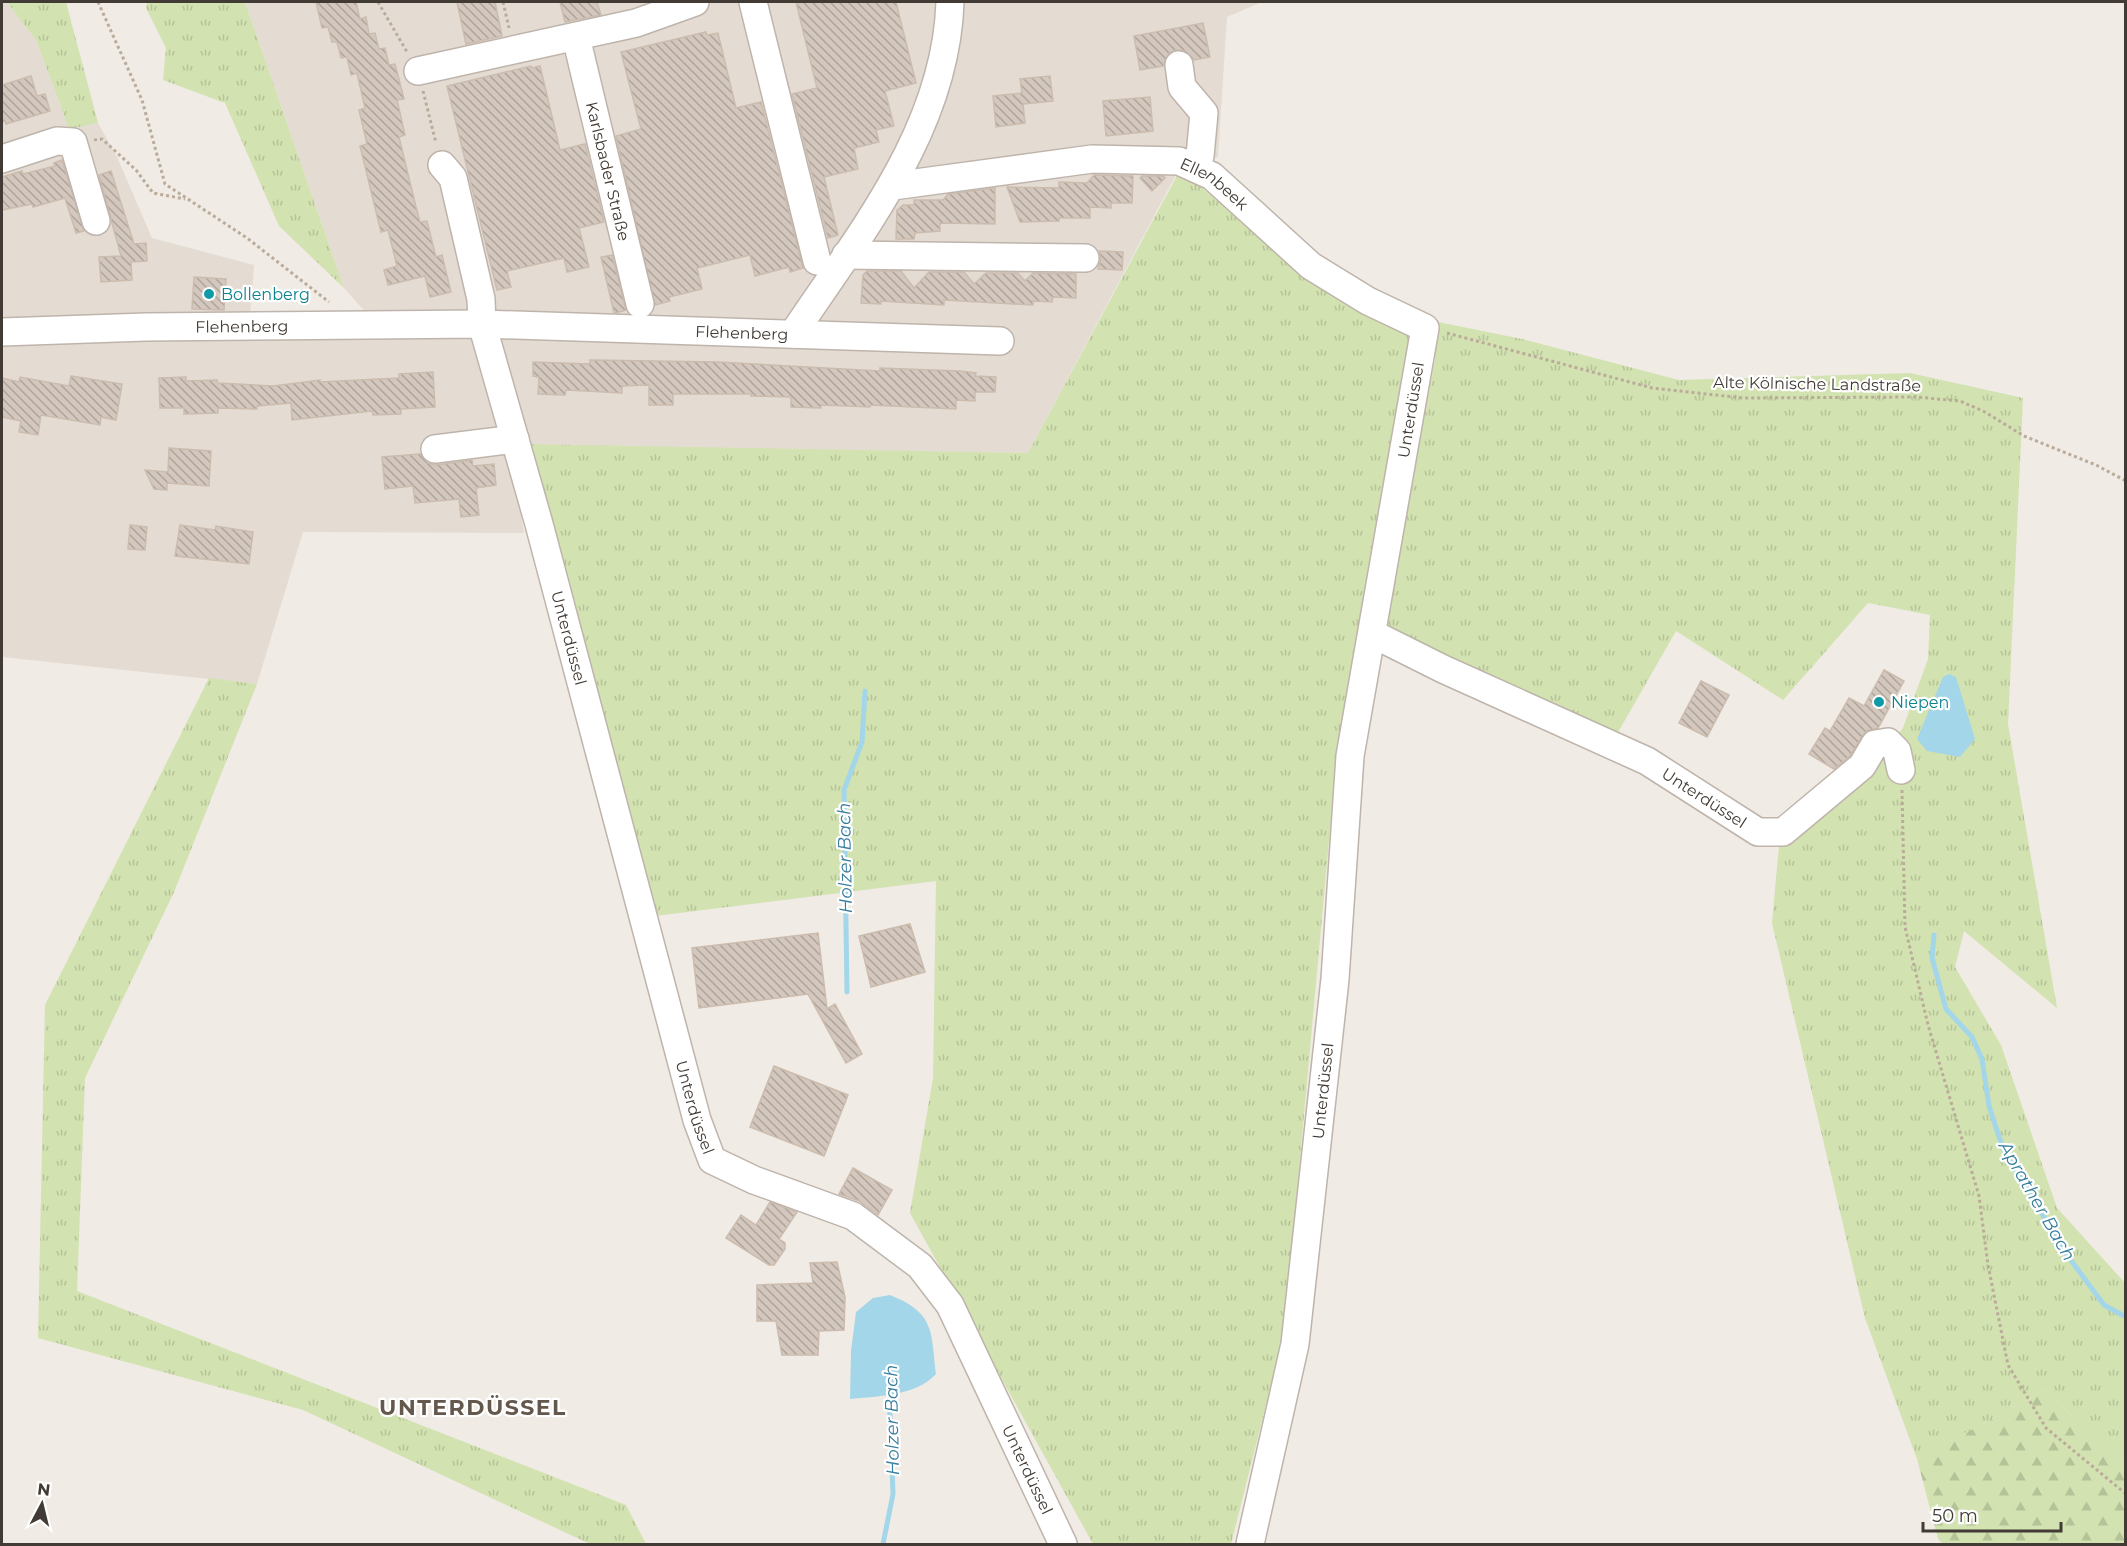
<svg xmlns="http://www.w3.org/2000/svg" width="2127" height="1546" font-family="Montserrat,sans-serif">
	<defs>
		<pattern id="grass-tufts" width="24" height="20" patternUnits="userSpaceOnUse" patternTransform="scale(1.5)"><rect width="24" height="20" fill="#d2e2b0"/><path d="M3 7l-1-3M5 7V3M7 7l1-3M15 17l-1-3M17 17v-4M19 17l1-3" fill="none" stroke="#b6c398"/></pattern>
		<pattern id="forest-firs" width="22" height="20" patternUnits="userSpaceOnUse" patternTransform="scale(1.5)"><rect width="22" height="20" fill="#d2e2b0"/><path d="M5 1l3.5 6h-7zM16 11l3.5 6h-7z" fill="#b6c398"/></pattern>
		<pattern id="building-back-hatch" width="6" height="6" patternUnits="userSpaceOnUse" patternTransform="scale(1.5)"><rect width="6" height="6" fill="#d4c8be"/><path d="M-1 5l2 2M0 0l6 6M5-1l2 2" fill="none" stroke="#aea49b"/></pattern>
	</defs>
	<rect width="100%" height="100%" fill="#f0ebe4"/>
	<path fill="#e4dcd3" d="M2,2H7L37,42L69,129L98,123L117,157L152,238L254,265L250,318L369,316L344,288L245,2H1262L1227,17L1218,157L1177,173L1028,453L509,445L524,533L303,532L257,684L2,657Z"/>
	<path fill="url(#grass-tufts)" d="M7,2H66L98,123L69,129L37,42Z
		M147,2H245L344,288L279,226L225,103L163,80L166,48L146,8Z
		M1180,170L1294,263L1411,333L1337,753L1284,1334L1231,1544H1093L910,1213L933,1078L936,881L655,916L515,444L1028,453Z
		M1428,320L1522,339L1679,380L1910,373L2023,398L2008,724L2057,1008L1964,931L1955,967L2001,1045L2057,1208L2125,1283V1466L2045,1390L1917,1459L1865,1318L1772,923L1779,846L1855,789L1903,728L1928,659L1930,615L1868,603L1783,700L1676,631L1617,734L1451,661L1384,625L1435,360Z
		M209,678L257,684L174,892L85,1078L77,1291L626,1505L646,1544H590L303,1410L38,1338L45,1005Z"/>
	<path fill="url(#forest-firs)" d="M2045,1390L2125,1466V1544H1943L1938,1539L1917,1459Z"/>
	<path fill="#a4d6e9" d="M1949,674L1956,677L1975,739L1960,757L1927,751L1917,739L1943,677Z
		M890,1295C935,1313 931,1331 936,1374C916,1396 879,1396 850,1399L851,1351L856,1312L873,1298Z"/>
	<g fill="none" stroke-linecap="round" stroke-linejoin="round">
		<path stroke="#a4d6e9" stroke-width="5" d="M1934,935L1932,958L1946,1009L1972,1037L1982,1059L1989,1106L2003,1149L2067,1255L2104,1305L2126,1317
			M847,992L844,790L862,742L865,691
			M883,1544L893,1494L889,1389"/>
	</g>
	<path fill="url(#building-back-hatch)" stroke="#cbbcae" stroke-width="1.5" d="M316,2H356L360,19L366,17L369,34L375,33L379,49L385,48L389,65L395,64L404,99L397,100L405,135L399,137L416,207L420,222L427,221L436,257L442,255L451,292L430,297L425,276L388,285L384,270L397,266L388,230L381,232L360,146L367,144L359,110L365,108L357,73L351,75L347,57L341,58L337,42H332L328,27L322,28Z
		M457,2H495L502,36L466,44Z
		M560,2H597L601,15L565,22Z
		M796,2H896L916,83L885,91L894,126L876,130L879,142L854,148L858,169L824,177L838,235L828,238L792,94L817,88Z
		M1203,23L1210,57L1194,60L1185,51L1176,50L1169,53L1163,66L1140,70L1134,36Z
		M706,32L707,35L718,33L736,108L761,102L803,268L790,272L789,267L755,276L750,255L697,268L702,289L669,297L670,301L655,305L616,136L641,129L621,52Z
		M531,66L532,68L540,66L560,150L585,144L604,222L579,228L589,267L567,272L564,258L507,271L511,287L497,290L447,86Z
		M31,76L37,96L45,94L50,111L6,124L5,121L2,122V85Z
		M1050,76L1053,101L1023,104L1025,123L996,127L993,96L1022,93L1020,79Z
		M1150,97L1153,131L1106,136L1103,101Z
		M62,160L84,231L76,233L65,198L33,207L32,204L2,210V177L22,171L23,174L55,166L54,163Z
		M111,171L134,244L146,243L147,261L131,262L132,280L101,282L99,257L121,256L99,175Z
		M1094,175L1133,176L1132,203H1111V208L1090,207V218H1059V221L1020,222L1007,187L1059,188V182L1087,183Z
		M1142,176H1163L1165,178L1152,191L1140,178Z
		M995,188V224L940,223V231L915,233L914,239H896L897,210L903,205H914V200H943L948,194Z
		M1099,251L1123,252L1122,270L1098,269L1101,259Z
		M612,255L626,310L616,313H614L601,257Z
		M867,271H901L914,288L929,272H964L974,284L986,273H1018L1025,281L1033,273L1076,274V298L1053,297L1052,302L1033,301V305L944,300V305L881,301V304L861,303L863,275Z
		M194,277L226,279L224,310L192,309Z
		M590,360L718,362L880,371V368L960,371L976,373L975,376L996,377L995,392H975V401L956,400V409L870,405V407L821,405V408L791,407V397L751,396V394H673V405H649V385L622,386V393L566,390L565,395L538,394L539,377L533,376V362L590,364Z
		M433,372L435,407L401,409V414L373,415L372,411L292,420L291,403L257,406V409L218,408V413L184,414V408H160L159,378L186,377V381L217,380L218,383L273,386L320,380V382L399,378V374Z
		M71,376L122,384L116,420L101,417L100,425L41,415L38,435L19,432L21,421L2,417V378L19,382L20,377L69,386Z
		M169,448L211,451L209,486L167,483V490L154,489L145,470L168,472Z
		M420,454L428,463L436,465L472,460L473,466L494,464L496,485L476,488L479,515L461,517L459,499L415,503L413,486L385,489L382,457Z
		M130,525L147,527L145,550L128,549Z
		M180,525L215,530L216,526L253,532L249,564L175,556Z
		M1884,670L1904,681L1878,728L1866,731L1850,756L1834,769L1809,754L1825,728L1830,731L1849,698L1864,706Z
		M1701,681L1729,695L1707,737L1679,723Z
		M910,924L925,972L871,987L859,936Z
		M818,933L827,1009L835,1004L862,1054L846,1063L808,994L699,1008L692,948Z
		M774,1066L848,1095L824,1156L750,1127Z
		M853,1168L892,1190L878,1215L859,1201L839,1194Z
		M770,1202L797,1212L779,1239L785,1243V1249L774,1265H769L726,1238L741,1215L756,1225Z
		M837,1262L845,1297L844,1330L819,1331L818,1355H782L776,1321H757V1285L813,1283L810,1263Z"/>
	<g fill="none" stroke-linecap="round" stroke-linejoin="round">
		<g stroke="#beb4ab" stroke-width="30">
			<g id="minor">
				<path d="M753,2L817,261"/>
				<path id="s1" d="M576,37L640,304"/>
				<path d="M1179,65L1182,87L1204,113L1200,156L1189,165"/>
				<path d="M418,71L636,23L695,2"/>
				<path d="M2,159L57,141L73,142L96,221"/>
				<path id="s2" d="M442,165L453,178L481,299L482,324L539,524L697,1120L712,1160L754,1180L853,1216L920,1266L950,1305L1063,1544"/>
				<path id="s3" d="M893,186L1092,159L1179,161L1212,176L1311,266L1368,301L1425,328L1350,756L1335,979L1295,1344L1250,1544"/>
				<path d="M846,255L1085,258"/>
				<path id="s4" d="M2,332L146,327L482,324L1000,341"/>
				<path d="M793,334C861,232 946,129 950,2"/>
				<path d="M435,449L515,439"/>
				<path id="s5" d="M1373,634L1443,669L1647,761L1758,832H1783L1862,766L1875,744L1888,742L1897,751L1901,770"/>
			</g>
		</g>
		<path stroke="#bbab9a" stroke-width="3" stroke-dasharray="3 3" stroke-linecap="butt" d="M98,2L142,100L165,184L247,238L329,302
			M378,2L407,52
			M503,2L509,28
			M423,91L436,143
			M94,140L102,139L136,170L153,193L185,199
			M1447,333L1652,388L1743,398L1916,397L1960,401L1985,412L2024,436L2096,465L2126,481
			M1902,790L1905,927L1928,1025L1979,1196L1988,1265L2008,1365L2046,1428L2126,1494"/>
		<use href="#minor" stroke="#fff" stroke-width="27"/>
	</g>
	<g fill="#0f9aa8" stroke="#fff" stroke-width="2">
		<circle cx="209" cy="294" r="6"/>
		<circle cx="1879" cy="702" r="6"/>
	</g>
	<g text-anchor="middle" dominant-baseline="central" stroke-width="4.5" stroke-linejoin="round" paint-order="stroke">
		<g font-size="16" fill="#423b35" stroke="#fff">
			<text stroke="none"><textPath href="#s1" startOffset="138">Karlsbader Straße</textPath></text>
			<text stroke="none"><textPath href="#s3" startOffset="330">Ellenbeek</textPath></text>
			<text stroke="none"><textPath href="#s4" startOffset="240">Flehenberg</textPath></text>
			<text stroke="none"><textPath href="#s4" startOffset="740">Flehenberg</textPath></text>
			<text transform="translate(1817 384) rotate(1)">Alte Kölnische Landstraße</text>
			<text transform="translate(1411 410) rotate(-81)">Unterdüssel</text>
			<text stroke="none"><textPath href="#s2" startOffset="492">Unterdüssel</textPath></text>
			<text stroke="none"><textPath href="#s5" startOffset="370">Unterdüssel</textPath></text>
			<text transform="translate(1323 1091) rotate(-84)">Unterdüssel</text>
			<text stroke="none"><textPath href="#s2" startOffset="978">Unterdüssel</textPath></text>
			<text stroke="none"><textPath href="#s2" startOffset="1500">Unterdüssel</textPath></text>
		</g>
		<g font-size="16" fill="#0d838f" stroke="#fff" text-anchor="start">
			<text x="221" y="294">Bollenberg</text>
			<text x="1891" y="702">Niepen</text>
		</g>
		<g font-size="18" font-style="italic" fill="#367e9d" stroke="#fff">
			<text transform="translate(845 858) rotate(-91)">Holzer Bach</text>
			<text transform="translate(2037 1201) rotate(60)">Aprather Bach</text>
			<text transform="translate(892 1420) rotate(-91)">Holzer Bach</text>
		</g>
		<g font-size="22" font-weight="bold" letter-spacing="1.5" fill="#64584d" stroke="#fff">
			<text x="473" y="1407">UNTERDÜSSEL</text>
		</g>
	</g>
	<rect width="2127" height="1546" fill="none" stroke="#423b35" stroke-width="6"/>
	<g transform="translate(42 1504) rotate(7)" stroke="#ffffff" stroke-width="4.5" paint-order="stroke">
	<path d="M0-4.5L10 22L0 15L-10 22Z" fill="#423b35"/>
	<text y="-9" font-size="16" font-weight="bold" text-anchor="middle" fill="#423b35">N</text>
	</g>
	<path d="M1923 1522v9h138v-9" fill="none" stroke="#423b35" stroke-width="3"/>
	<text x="1932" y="1522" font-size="18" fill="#423b35" stroke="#ffffff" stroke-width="4.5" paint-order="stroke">50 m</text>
</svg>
